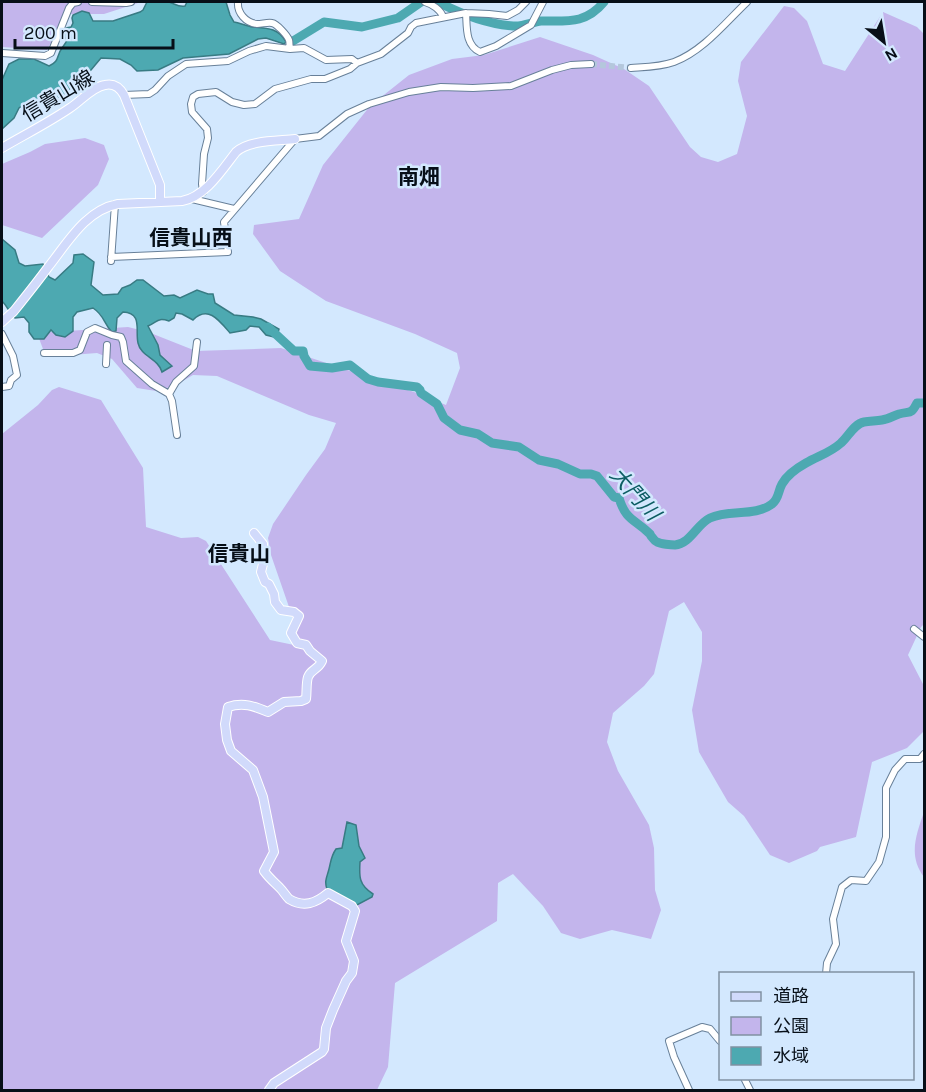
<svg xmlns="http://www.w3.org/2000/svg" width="926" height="1092" font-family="Karla,'Noto Sans JP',sans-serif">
	<rect width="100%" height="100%" fill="#d3e8fe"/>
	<path fill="#c3b5ec" d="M2,2H141L104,14H66L47,50L2,47Z
		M784,6L794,8L807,21L823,64L845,71L883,12L917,27L924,34V624L921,627L908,655L924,686V731L907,748L872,762L856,837L820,847L817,851L789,863L770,855L744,816L728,802L699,752L692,710L702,661V632L684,602L669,611L654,674L644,686L613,713L607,742L618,771L649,825L654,848L655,890L661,910L651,939L612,930L580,939L561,933L543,906L513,874L498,883L497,921L395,983L388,1067L377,1090H2V434L38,405L52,390L59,387L101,400L143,468L146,527L181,538L198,537L206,541L270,640L294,645L297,630L271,555L268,538L273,524L306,475L325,449L336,423L309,415L217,376L193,375L174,386L156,391L137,388L112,359L97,353L46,357L37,333L128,327L148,332L196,351L281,348L414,392L446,405L460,368L457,353L415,334L326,301L280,271L253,234L254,225L299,219L323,165L370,106L409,75L452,59L484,55L540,37L593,55L624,69L649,86L690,147L701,157L718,162L737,154L747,116L738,81L741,62Z
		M85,138L104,145L109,159L98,185L42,238L2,225V164L30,152L45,144Z
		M924,812V877C908,856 916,835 924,812Z"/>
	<path fill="#4da9b1" stroke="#387b83" stroke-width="1.5" d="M147,2C154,2 163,0 169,2C176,4 177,7 185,6L187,2H226L230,15L234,22C240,23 246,26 253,27C267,28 279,28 286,42L284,44L266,38L258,39L229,54L183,58L158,70L137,71L131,65L120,59L101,58L91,70L63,95L50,101L28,102L19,108L14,118L2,129V80L9,64L19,59H34L49,66C60,61 56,56 62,48C64,45 66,43 67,40L63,35L66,28L71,27L73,23L72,18L73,15L82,11L89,13L93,21H113L140,12L143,10Z
		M2,239L15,250L19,263L25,266L43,264L49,277L55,280L73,263L74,255L83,254L94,262L91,285L103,295L118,294L122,288L130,285L137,280H143L164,296L174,295L180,298L197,290L208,294H213L215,303L234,315L253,317L261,319L279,329L277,336L274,337L266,335L259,327L250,326L246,330L230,333C219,320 208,305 193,320L182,314L176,313L174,318L169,321C157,317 158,322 148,326L158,345L160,355L172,366L162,372C158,358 141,357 138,343C135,330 143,313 123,312L117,318L116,331L112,332C103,323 105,316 93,308L77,312L73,317V331L65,337L56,335L51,330L44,339H34L29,332V323L24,317L15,318C9,312 7,306 2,301Z
		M347,822L356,825L359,846L365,858L360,862C359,877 359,885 373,894L372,897L357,905L327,889C324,881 327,877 329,869C331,861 331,856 336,849L342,848Z"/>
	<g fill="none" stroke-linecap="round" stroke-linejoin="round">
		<path stroke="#4da9b1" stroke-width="9" d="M438,2C461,14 487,24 513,26C523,27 532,22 541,21C568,21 586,24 604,2
			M290,41H293L324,22L362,27L398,18L421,2
			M268,327L294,351H303L304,356L310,366L332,368L350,365L368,379L378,382L417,387L420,390L421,393L437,404L444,418L460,430L478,434L492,443L519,447L539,460L558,464L580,474H591L597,476L614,497L619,498C626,521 635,519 650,534L651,536C653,538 654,541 657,542C661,544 671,545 675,545C690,544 697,524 710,518C729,509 755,517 772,504C779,499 778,491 782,484C787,475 797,468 806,463C818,456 830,453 841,443C848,437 854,424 864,422C870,421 876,421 882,420C888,419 893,416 899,414C910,411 911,415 917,403H924"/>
		<path stroke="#b4c7dc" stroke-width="6" stroke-dasharray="6 3" stroke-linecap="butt" d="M591,64L631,68"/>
		<g stroke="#688099" stroke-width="8">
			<path id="minor" d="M92,2L126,3L131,2
				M238,2C237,13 246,23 257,24C262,24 268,22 272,23C277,24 287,35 289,40C290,43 289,46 290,49
				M425,2C432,4 441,10 443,17
				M466,13C467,27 465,45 480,52L496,46L531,25L543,2
				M2,53L45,56L51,53L69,8L73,3L78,2
				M631,68C646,67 660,67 674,62C703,51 725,23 747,2
				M124,95L149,94L155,90L168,76L186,64L228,61L249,51L266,46L290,49L304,48L326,60L352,59L357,63
				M203,192L202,184L204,154L208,138L207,129L192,112L191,104L193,97L198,94L216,92L232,102L244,105L255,104L275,89L311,79H325L350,69L357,63L381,54L408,33L411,27L416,23L466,13L489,14L507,16L518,10L526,2
				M192,199L234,209
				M111,257L228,252L224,222L295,139L319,136L347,114L369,104L409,92L441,87L473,88L511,86L552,70L571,65L591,64
				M111,261L115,204
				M2,334L13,356L17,375L11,380L9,386L2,387
				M44,353H73L80,350L87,332L95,328L112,335L121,337L123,342L126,361L152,384L169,394L172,401L177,435
				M106,364L107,345
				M169,394L176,382L194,366L197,342
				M914,629L924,637
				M826,974L827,963L836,944L833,919L842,887L851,880L866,881L879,862L886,837V788L895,770L905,759H920L924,754
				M744,1078L750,1090
				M689,1090L674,1057L669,1041L702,1027L710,1029L720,1041"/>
		</g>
		<g stroke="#fff" stroke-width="10">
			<path id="major" d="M2,148C24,135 48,123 70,108C81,101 92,87 105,85C114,83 120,88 124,95L160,185V202
				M2,322L14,311C26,296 38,281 49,266C68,242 86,210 118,204L182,201C205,197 222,170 236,152C249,140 278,141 295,139
				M254,533L263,544L264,560L261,572L265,582L269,584L274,594L275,602L281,610L294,612L299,616L291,633L297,643L306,645L310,651L322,661C318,670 311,669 308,677C306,683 307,692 306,699L301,701L284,702L268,712C254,706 243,702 228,707L225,724L227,740L231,751L253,770L263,797L274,852L264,871C269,878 274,882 280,888C283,891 286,896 289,899C304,908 316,903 328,893L352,906L355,911L346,941L354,961L352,973L346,981L333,1010L326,1028L324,1049L322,1052L274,1083L269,1090"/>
		</g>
		<use href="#minor" stroke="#fff" stroke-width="6"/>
		<use href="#major" stroke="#d1dafb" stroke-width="8"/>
	</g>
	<g text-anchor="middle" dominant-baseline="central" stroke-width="5" stroke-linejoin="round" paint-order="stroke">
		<g font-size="20" fill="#070f18" stroke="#d3e8fe">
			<text transform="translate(58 96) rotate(-31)">信貴山線</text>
		</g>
		<g font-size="21" font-weight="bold" fill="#070f18" stroke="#d3e8fe">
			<text x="419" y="177">南畑</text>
			<text x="191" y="238">信貴山西</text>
			<text x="239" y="554">信貴山</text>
		</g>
		<g font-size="21" font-style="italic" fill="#0d5d63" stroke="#d3e8fe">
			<text transform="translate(635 494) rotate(48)">大門川</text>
		</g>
	</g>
	<rect width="926" height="1092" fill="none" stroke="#070f18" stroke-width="6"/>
	<rect x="719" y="972" width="195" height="108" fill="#d3e8fe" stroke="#8191a2" stroke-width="1.5"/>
	<rect x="731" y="992" width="30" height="9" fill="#d1dafb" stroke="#8191a2" stroke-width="1.5"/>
	<text x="773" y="1002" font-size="18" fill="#070f18">道路</text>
	<rect x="731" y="1017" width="30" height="18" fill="#c3b5ec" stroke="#8191a2" stroke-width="1.5"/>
	<text x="773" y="1032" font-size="18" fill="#070f18">公園</text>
	<rect x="731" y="1047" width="30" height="18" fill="#4da9b1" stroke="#8191a2" stroke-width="1.5"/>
	<text x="773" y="1062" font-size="18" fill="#070f18">水域</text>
	<g transform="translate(884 42) rotate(150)" stroke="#d3e8fe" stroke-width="4.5" paint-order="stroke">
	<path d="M0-4.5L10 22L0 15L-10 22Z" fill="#070f18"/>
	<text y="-9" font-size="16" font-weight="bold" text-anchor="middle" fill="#070f18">N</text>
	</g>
	<path d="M15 39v9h158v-9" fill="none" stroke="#070f18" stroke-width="3"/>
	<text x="24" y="39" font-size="18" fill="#070f18" stroke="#d3e8fe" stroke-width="4.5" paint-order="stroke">200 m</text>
</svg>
